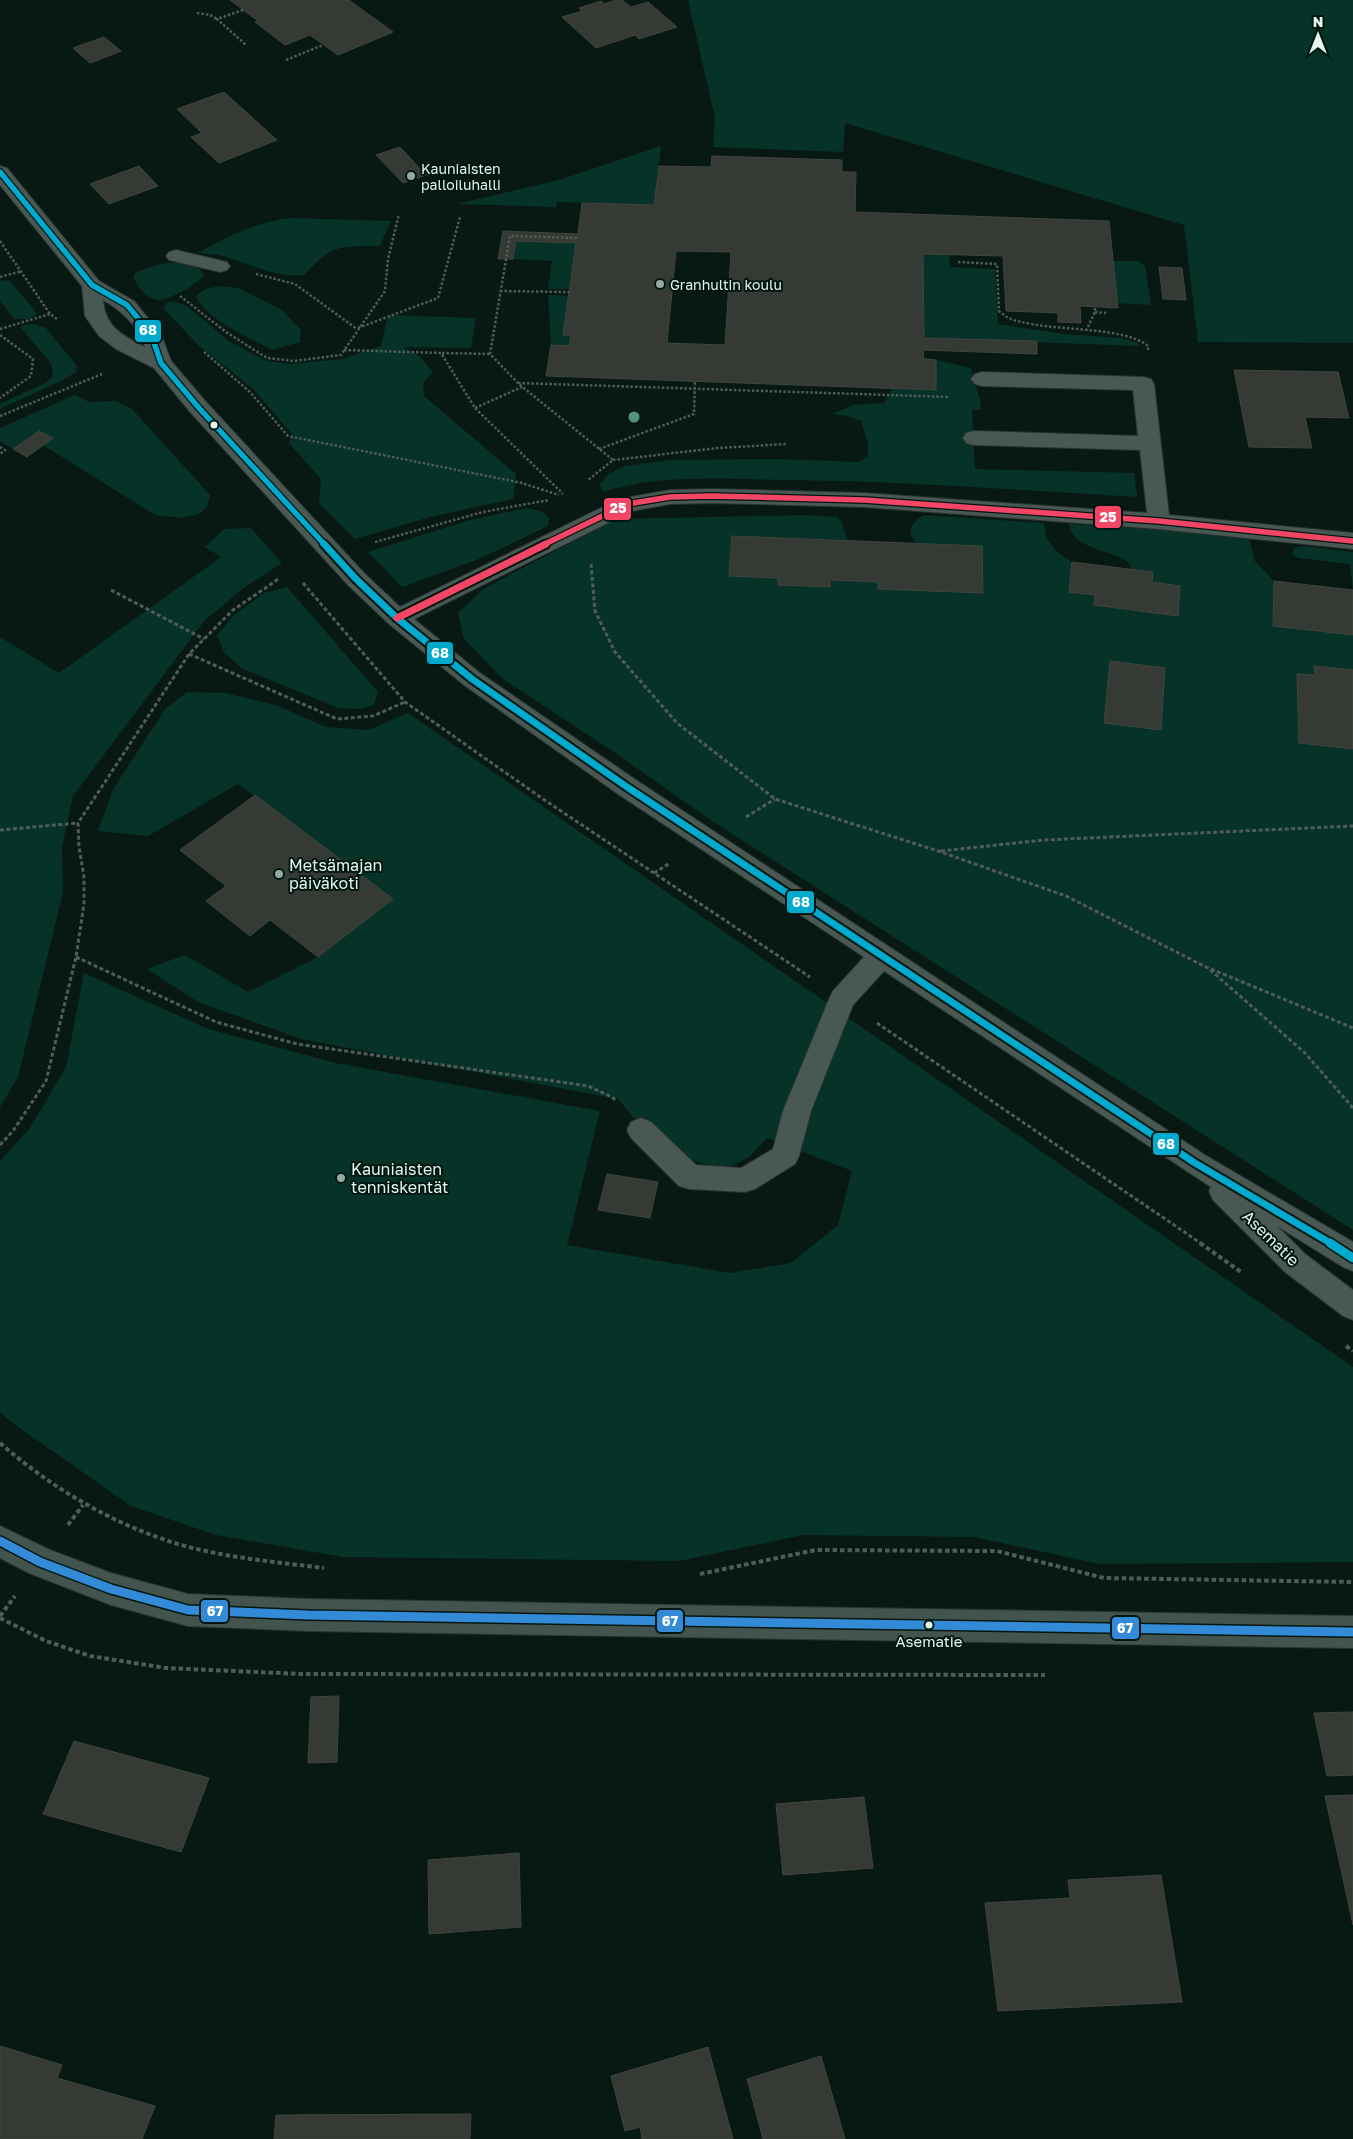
<svg xmlns="http://www.w3.org/2000/svg" width="1353" height="2139" font-family="'Golos Text',sans-serif">
	<rect width="100%" height="100%" fill="#081914"/>
	<path fill="#063227" d="M688,0H1353V343L1198,342L1184,225L845,123L843,152L713,147L715,118Z
		M661,146L654,205L557,202L556,207L457,204L559,180Z
		M289,218L391,221L380,246C339,246 333,244 304,275C274,278 250,263 222,256C215,254 206,254 198,253C228,236 255,223 289,218Z
		M516,241L576,243L570,289H548L552,261L513,259Z
		M923,254H949L950,267L995,269L998,324L1065,334L1121,338L1138,343L1139,346L924,338Z
		M1113,261H1138L1145,266L1151,305L1117,303Z
		M178,262C188,264 199,266 204,274C199,284 168,301 157,300C147,298 138,287 134,279V274C147,266 163,263 178,262Z
		M0,280L10,281L36,312V315L28,319H14L0,300Z
		M220,286L238,288L282,310L301,330L300,342L272,350C251,339 204,318 196,296L205,289Z
		M548,295L569,296L563,335L571,336L569,346L551,345Z
		M168,302H175L187,306L230,342L266,361L289,364L342,359L381,346L388,315L476,318L471,348L404,347L419,356L433,372L423,383L424,396L516,474L513,499L430,517L355,539L319,503L321,479L289,443L292,434L254,390L199,346L165,310L164,306Z
		M33,324L46,328L77,366L76,372L63,380L0,409V404L45,383L53,376L51,363L20,327L24,325Z
		M936,360L971,368L980,400L981,410H972L975,469L1134,473L1137,497C1019,490 901,481 783,480C723,479 661,474 602,492L600,484L609,474L625,466L670,460L776,459L859,462L868,457V444L861,421L847,416L832,414L853,405L884,403L892,389L936,390Z
		M75,395L89,402L116,401L132,409L210,495L207,507L199,514L181,518L155,515L43,445L52,438L38,431L13,449L0,441V428Z
		M527,508L543,512L549,518L548,526L479,559L402,587L368,552L470,520Z
		M804,515L838,517L843,525L847,540L732,536L729,576L778,578V585L830,587V580L878,582L879,589L983,593L982,546L916,543C906,530 911,523 924,515L1044,523L1047,539L1056,551L1072,562L1095,595V605L1178,616L1180,586L1152,582L1153,572L1132,569C1130,567 1130,564 1128,562C1115,551 1071,549 1069,524L1160,529L1249,538L1254,560L1274,581L1273,626L1353,635V670L1315,666V675L1297,674L1299,743L1353,749V1230L712,821L614,752L503,679L464,639L458,613L483,589L616,519Z
		M251,528L282,563L245,587L205,620L73,796L62,847L63,892L18,1077L0,1107V637L59,673L221,557L205,547L224,529Z
		M1304,546L1353,552V590L1350,564L1299,558L1292,554L1294,548Z
		M287,587L378,692L374,705L360,709L338,708L241,668L224,652L217,635L233,616L264,593Z
		M187,692L225,693L276,705L326,727L368,730L408,713L1353,1367V1562L1100,1564L974,1537L803,1535L679,1561L343,1557L216,1535L131,1506L14,1424L0,1412V1161L30,1128L66,1067L84,973L208,1029L336,1063L600,1111L567,1245L730,1273L791,1263L838,1225L852,1171L767,1138L749,1157L726,1169L663,1153L618,1099L301,1039L198,1002L147,969L185,955L248,992L318,957L393,899L238,784L148,836L98,831L113,789L166,708Z"/>
	<path fill="#353a35" stroke="#41443f" fill-rule="evenodd" d="M230,0H349L393,32L338,55L310,35L285,45L255,22L258,21Z
		M616,0H622L631,7L648,2L677,27L639,39L635,35L596,48L562,17L582,11L579,8L601,1L604,4Z
		M104,37L121,51L90,63L73,48Z
		M224,92L277,140L219,163L191,137L202,133L177,109Z
		M400,147L426,175L403,183L376,155Z
		M712,156L842,160V172H856L855,212L1109,221L1118,308L1080,306L1081,323L1058,322V313L1006,311L1003,256L923,254L924,338L1037,341V354L923,350L924,359L936,360V390L546,376L551,345L569,346L571,336L563,335L576,243L516,241L513,259H498L503,231L578,234L582,203L654,205L659,166L711,167ZM676,251L731,252L725,345L667,343Z
		M139,166L158,186L109,204L90,184Z
		M1159,267L1182,268L1186,300L1163,299Z
		M1234,370L1338,372L1349,418L1305,417L1312,448L1249,447Z
		M39,431L53,438L27,457L13,449Z
		M732,536L982,546L983,593L878,589V582L830,580V587L778,585V578L729,576Z
		M1072,562L1153,572L1152,582L1180,586L1178,616L1094,605L1095,595L1069,592Z
		M1274,581L1353,590V635L1273,626Z
		M1110,661L1165,668L1161,730L1104,723Z
		M1314,666L1353,670V749L1299,743L1297,674L1315,675Z
		M255,795L393,899L318,957L270,920L250,936L206,901L226,886L180,850Z
		M607,1174L658,1182L650,1218L598,1210Z
		M339,1696L337,1762L308,1763L311,1697Z
		M1353,1712V1775L1327,1776L1314,1713Z
		M74,1741L209,1778L181,1852L43,1814Z
		M1353,1795V1925L1325,1796Z
		M864,1797L873,1868L783,1875L776,1804Z
		M519,1853L521,1927L429,1934L428,1860Z
		M1161,1875L1182,2002L998,2011L985,1903L1070,1898L1068,1880Z
		M0,2046L62,2065L57,2078L155,2106L142,2139H0Z
		M708,2047L733,2139H642L640,2127L625,2131L611,2076Z
		M821,2056L845,2139H763L747,2079Z
		M471,2114L470,2139H274L276,2115Z"/>
	<g fill="none" stroke-linecap="round" stroke-linejoin="round">
		<g stroke="#293430" stroke-width="2">
			<path id="minor" d="M0,166L7,168L99,281L134,301L161,334L171,361L207,403L364,573L400,607L619,499L670,490L712,489L864,493L1147,513L1140,450L974,445L966,443L963,438L966,433L974,431L1138,436L1133,390L982,386L975,384L971,379L975,374L982,372L1143,377L1151,379L1154,384L1169,515L1353,533V549L1159,529L864,507L712,503L670,504L632,511L414,619L480,673L636,780L1205,1155L1353,1242V1271L1343,1267L1277,1226L1305,1254L1353,1290V1320L1343,1316L1285,1272L1213,1200L1209,1191L1211,1187L884,971L853,1005L811,1111L799,1156L795,1164L755,1189L745,1192L689,1189L679,1186L631,1138L627,1130L631,1122L641,1118L651,1122L696,1165L741,1168L773,1149L783,1111L829,999L833,991L864,957L618,794L464,685L389,624L348,585L191,413L154,368L116,349L99,336L85,316L82,286L0,185ZM103,300C122,311 138,326 145,347C123,336 105,327 103,300Z
				M176,250L227,262L230,266L227,270L220,272L169,260L166,256L169,252Z"/>
		</g>
		<g stroke="#293430" stroke-width="2">
			<path id="major" d="M0,1526L50,1550L111,1573L188,1594L308,1599L1353,1616V1648L308,1631L188,1626L111,1605L29,1573L0,1558Z"/>
		</g>
		<path stroke="#4f5c58" stroke-width="2.5" stroke-dasharray="2.5 2" stroke-linecap="butt" d="M243,10L217,19L246,45
			M197,13L210,15L217,19
			M286,60L323,45
			M577,238L510,236L490,354L520,385L613,460L588,480
			M0,241L50,314L57,319
			M958,262L997,264L999,311C1010,321 1017,321 1031,324C1061,330 1127,328 1148,346V350
			M256,274L295,284L357,329
			M0,277L22,271
			M500,291L569,292
			M180,296L226,332L267,358L294,361L341,355L385,291L388,259L399,214
			M1095,312L1106,313
			M358,328L438,298L460,217
			M0,329L50,314
			M1086,331L1095,312V307
			M0,335L33,359L31,376L0,398
			M344,350L441,353L475,408L563,494
			M204,352L250,392L288,436L522,483L559,495
			M442,353L490,354
			M518,383L950,397
			M475,408L522,387
			M0,416L102,374
			M0,447L5,450L0,454
			M599,449L694,414L695,381
			M613,460L718,448L787,444
			M375,542L483,512L549,500"/>
		<path stroke="#4f5c58" stroke-width="3" stroke-dasharray="4 2.5" stroke-linecap="butt" d="M591,564L595,611L615,652L677,723L775,799L938,851L1066,896L1208,968L1305,1053L1353,1108
			M303,583L405,702L543,799L810,977
			M111,590L204,639
			M189,654L337,719L373,716L405,702
			M746,817L775,799
			M0,830L78,823
			M941,851L1044,840L1353,826
			M654,873L670,863
			M76,957L216,1022L297,1044L588,1086L612,1097L616,1101
			M1211,969L1353,1028
			M877,1023L1202,1244
			M0,1145L13,1131L46,1081L76,957L84,904V877L79,847L78,823L189,654L233,610L280,578"/>
		<path stroke="#4f5c58" stroke-width="4" stroke-dasharray="4.5 3" stroke-linecap="butt" d="M1200,1243L1241,1272
			M1346,1346L1353,1351
			M0,1443C53,1489 114,1525 181,1545C228,1558 276,1562 324,1568
			M68,1525L83,1505
			M700,1574L816,1550L997,1551L1104,1578L1353,1582
			M0,1616L15,1596
			M0,1618L46,1641L90,1656L166,1668L302,1674L1045,1675"/>
		<use href="#minor" fill="#4a5853" fill-rule="evenodd"/>
		<use href="#major" fill="#43534e" fill-rule="evenodd"/>
		<g stroke="#001710" stroke-width="8">
			<path id="bus-1-far2" d="M0,172L92,285L127,305L151,334L161,363L199,408L325,545"/>
		</g>
		<g stroke="#001710" stroke-width="11">
			<path id="bus-1-far1" d="M324,544L356,579L397,618L472,679L627,787L1195,1163L1332,1244"/>
		</g>
		<g stroke="#001710" stroke-width="12">
			<path id="bus-1" d="M1330,1243L1353,1258"/>
		</g>
		<g stroke="#001710" stroke-width="8">
			<path id="bus-2-far1" d="M543,545L627,504L670,497L712,496L864,500L1159,521L1353,541"/>
		</g>
		<g stroke="#001710" stroke-width="11">
			<path id="bus-2" d="M397,618L546,544"/>
		</g>
		<g stroke="#001710" stroke-width="12">
			<path id="bus-3" d="M0,1541L40,1562L111,1589L188,1610L308,1615L1353,1632"/>
		</g>
		<use href="#bus-1-far2" stroke="#00a9ce" stroke-width="5.5"/>
		<use href="#bus-1-far1" stroke="#00a9ce" stroke-width="7"/>
		<use href="#bus-1" stroke="#00a9ce" stroke-width="9"/>
		<use href="#bus-2-far1" stroke="#f34667" stroke-width="5.5"/>
		<use href="#bus-2" stroke="#f34667" stroke-width="7"/>
		<use href="#bus-3" stroke="#338bd7" stroke-width="9"/>
	</g>
	<circle fill="#53937f" cx="634" cy="417" r="5.5"/>
	<g fill="#96a9a2" stroke="#001710" stroke-width="2">
		<circle cx="411" cy="176" r="5"/>
		<circle cx="660" cy="284" r="5"/>
		<circle cx="279" cy="874" r="5"/>
		<circle cx="341" cy="1178" r="5"/>
	</g>
	<g fill="#e3f6ef" stroke="#001710" stroke-width="2">
		<circle cx="214" cy="425" r="4.5"/>
		<circle cx="929" cy="1625" r="4.5"/>
	</g>
	<g text-anchor="middle" dominant-baseline="central" stroke-width="4" stroke-linejoin="round" paint-order="stroke">
		<g font-size="14" fill="#e3f6ef" stroke="#001710" text-anchor="start">
			<text x="421" y="168">Kauniaisten<tspan x="421" dy="16">palloiluhalli</tspan></text>
			<text x="670" y="284">Granhultin koulu</text>
		</g>
		<g font-size="15" fill="#e3f6ef" stroke="#001710">
			<text x="929" y="1641">Asematie</text>
		</g>
		<g font-size="16" fill="#e3f6ef" stroke="#001710" text-anchor="start">
			<text x="289" y="865">Metsämajan<tspan x="289" dy="18">päiväkoti</tspan></text>
			<text x="351" y="1169">Kauniaisten<tspan x="351" dy="18">tenniskentät</tspan></text>
		</g>
		<g font-size="16" fill="#e3f6ef" stroke="#001710">
			<text transform="translate(1271 1238) rotate(44)">Asematie</text>
		</g>
	</g>
	<g stroke="#001710" stroke-width="2">
		<rect x="134" y="319" width="28" height="24" rx="5" fill="#00a9ce"/>
		<rect x="603" y="497" width="29" height="24" rx="5" fill="#f34667"/>
		<rect x="1094" y="505" width="28" height="24" rx="5" fill="#f34667"/>
		<rect x="426" y="641" width="28" height="24" rx="5" fill="#00a9ce"/>
		<rect x="786" y="890" width="29" height="24" rx="5" fill="#00a9ce"/>
		<rect x="1152" y="1132" width="28" height="24" rx="5" fill="#00a9ce"/>
		<rect x="200" y="1599" width="29" height="24" rx="5" fill="#338bd7"/>
		<rect x="656" y="1609" width="28" height="24" rx="5" fill="#338bd7"/>
		<rect x="1111" y="1616" width="29" height="24" rx="5" fill="#338bd7"/>
	</g>
	<g font-size="14" text-anchor="middle" font-weight="bold" fill="#fff">
		<text x="148" y="335">68</text>
		<text x="618" y="513">25</text>
		<text x="1108" y="522">25</text>
		<text x="440" y="658">68</text>
		<text x="801" y="907">68</text>
		<text x="1166" y="1149">68</text>
		<text x="215" y="1616">67</text>
		<text x="670" y="1626">67</text>
		<text x="1125" y="1633">67</text>
	</g>
	<g transform="translate(1318 35)" stroke="#001710" stroke-width="4" paint-order="stroke">
	<path d="M0-4L9 19L0 12L-9 19Z" fill="#e3f6ef"/>
	<text y="-8" font-size="14" font-weight="bold" text-anchor="middle" fill="#e3f6ef">N</text>
	</g>
</svg>
